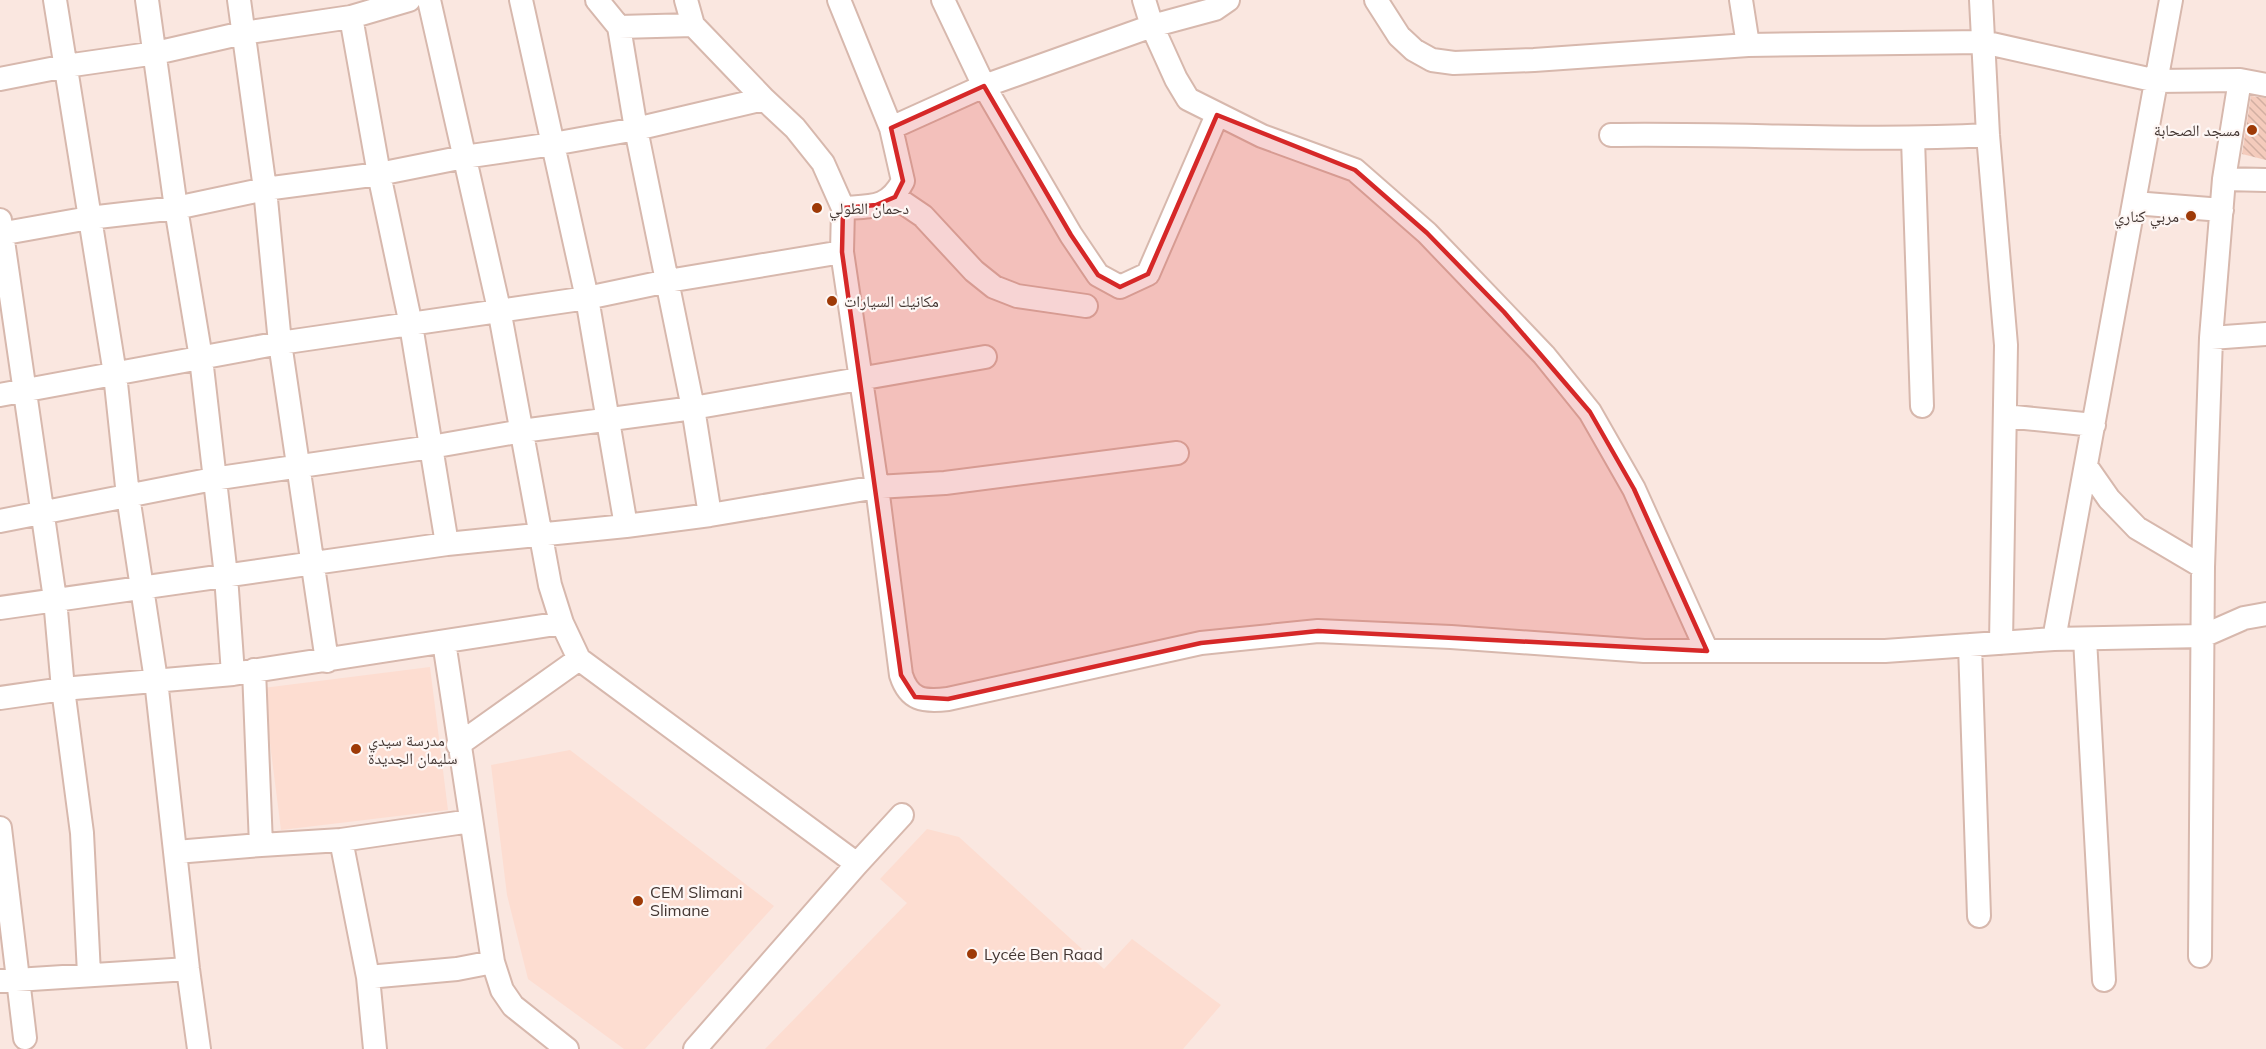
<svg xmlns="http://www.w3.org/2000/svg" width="2266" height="1049" font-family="Mulish,'Noto Naskh Arabic',sans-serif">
	<defs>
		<pattern id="building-back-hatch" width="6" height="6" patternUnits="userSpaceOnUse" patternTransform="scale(1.5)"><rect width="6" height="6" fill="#f4cbbc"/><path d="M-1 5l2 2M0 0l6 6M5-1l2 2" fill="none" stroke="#d2afa2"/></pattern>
	</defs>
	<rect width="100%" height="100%" fill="#fae7e0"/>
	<path fill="#fdddd1" d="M430,667L448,810L281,830L263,688Z
		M570,750L774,906L645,1049H624L528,979L507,895L491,765Z
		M927,829L959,837L1104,969L1132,939L1221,1005L1183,1049H765L907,903L880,879Z"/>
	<path fill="url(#building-back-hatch)" d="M2251,96L2266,98V160L2242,154Z"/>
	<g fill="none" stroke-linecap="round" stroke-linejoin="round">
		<g stroke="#d7b8ad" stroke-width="26">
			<path id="street" d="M55,0L115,374L128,496L156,680L188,969L199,1049
				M147,0L176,208L201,358L226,576L233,674
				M239,0L265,189L280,343L327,661
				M429,0L499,309L550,585L562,623L579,659L857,864
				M521,0L587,298L626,526
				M597,0L619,27L636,129L693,408L710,515
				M686,0L693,25L764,99L795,128L823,163L843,208L842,252L877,487L901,675C909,700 923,702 948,699L1201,643L1318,631L1451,637L1644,651H1885L2054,639L2203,636L2244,618L2266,614
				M839,0L891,128L903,181C888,209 872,206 843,208
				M943,0L984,86L1071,235L1098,275L1120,287L1148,274L1217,115
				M1144,0L1152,26L1176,79L1188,99L1262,136L1355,170L1427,233L1544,355L1590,412L1634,489L1707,651
				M1376,0L1399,36L1414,50L1432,60L1454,63L1534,60L1748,45L1983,42L2157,81L2240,80L2266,85
				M1741,0L1748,45
				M1981,0L1988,135L2006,345L2001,643
				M351,17L379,174L411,325L447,544
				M619,27L693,25
				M0,79L66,66L156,53L243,33L351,17L409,0
				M891,128L984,86L1152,26L1215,9L1228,0
				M1611,135C1737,133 1862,142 1988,135
				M1913,139L1922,406
				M2224,179L2266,180
				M895,197L923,216L974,271L994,287L1017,296L1086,306
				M2134,203L2222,210
				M0,220L55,599L63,689L82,833L89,974
				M0,234L89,218L176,208L265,189L379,174L464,157L553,144L636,129L764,99
				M2211,338L2266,334
				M0,395L280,343L587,298L668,281L842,252
				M2005,416L2094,425
				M2086,466L2109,499L2137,528L2203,567
				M0,521L213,479L431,447L522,431L693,408L985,357
				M0,608L447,544L626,526L710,515L877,487L945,483L1177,453
				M2054,639L2171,0
				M2085,639L2104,980
				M444,642L493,962L502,990L513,1006L567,1049
				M1970,645L1979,916
				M254,670L261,845L341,840L471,821
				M0,698L63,689L233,674L562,623
				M458,745L579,659
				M0,828L25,1038
				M341,840L368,977L375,1049
				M176,852L261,845
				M2200,956L2203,567L2211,338L2224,179L2240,80
				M368,977L457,969L493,962
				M0,981L188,969
				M695,1049L857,864L902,815"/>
		</g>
		<use href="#street" stroke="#fff" stroke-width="22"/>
	</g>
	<path fill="#d62828" fill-opacity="0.2" stroke="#d62828" stroke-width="4.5" stroke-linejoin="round" d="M984,86L1071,235L1098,275L1120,287L1148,274L1217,115L1355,170L1427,233L1504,312L1590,412L1634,489L1707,651L1318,631L1201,643L948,699L915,697L901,675L842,252L843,208L876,205L895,197L903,181L891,128Z"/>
	<g fill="#9e3a07" stroke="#fef7f5" stroke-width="2">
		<circle cx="2252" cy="130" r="6"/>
		<circle cx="817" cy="208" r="6"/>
		<circle cx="2191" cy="216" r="6"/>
		<circle cx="832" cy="301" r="6"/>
		<circle cx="356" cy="749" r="6"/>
		<circle cx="638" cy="901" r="6"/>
		<circle cx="972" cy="954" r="6"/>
	</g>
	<g text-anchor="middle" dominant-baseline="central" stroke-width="4.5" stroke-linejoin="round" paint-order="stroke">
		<g font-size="16" fill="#433632" stroke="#fef7f5" text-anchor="start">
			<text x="2240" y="130" text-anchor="end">مسجد الصحابة</text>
			<text x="829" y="208">دحمان الطولي</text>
			<text x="2179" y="216" text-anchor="end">مربي كناري</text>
			<text x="844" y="301">مكانيك السيارات</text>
			<text x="368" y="740">مدرسة سيدي<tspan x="368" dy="18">سليمان الجديدة</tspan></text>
			<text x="650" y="892">CEM Slimani<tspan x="650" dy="18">Slimane</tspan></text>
			<text x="984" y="954">Lycée Ben Raad</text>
		</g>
	</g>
</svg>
